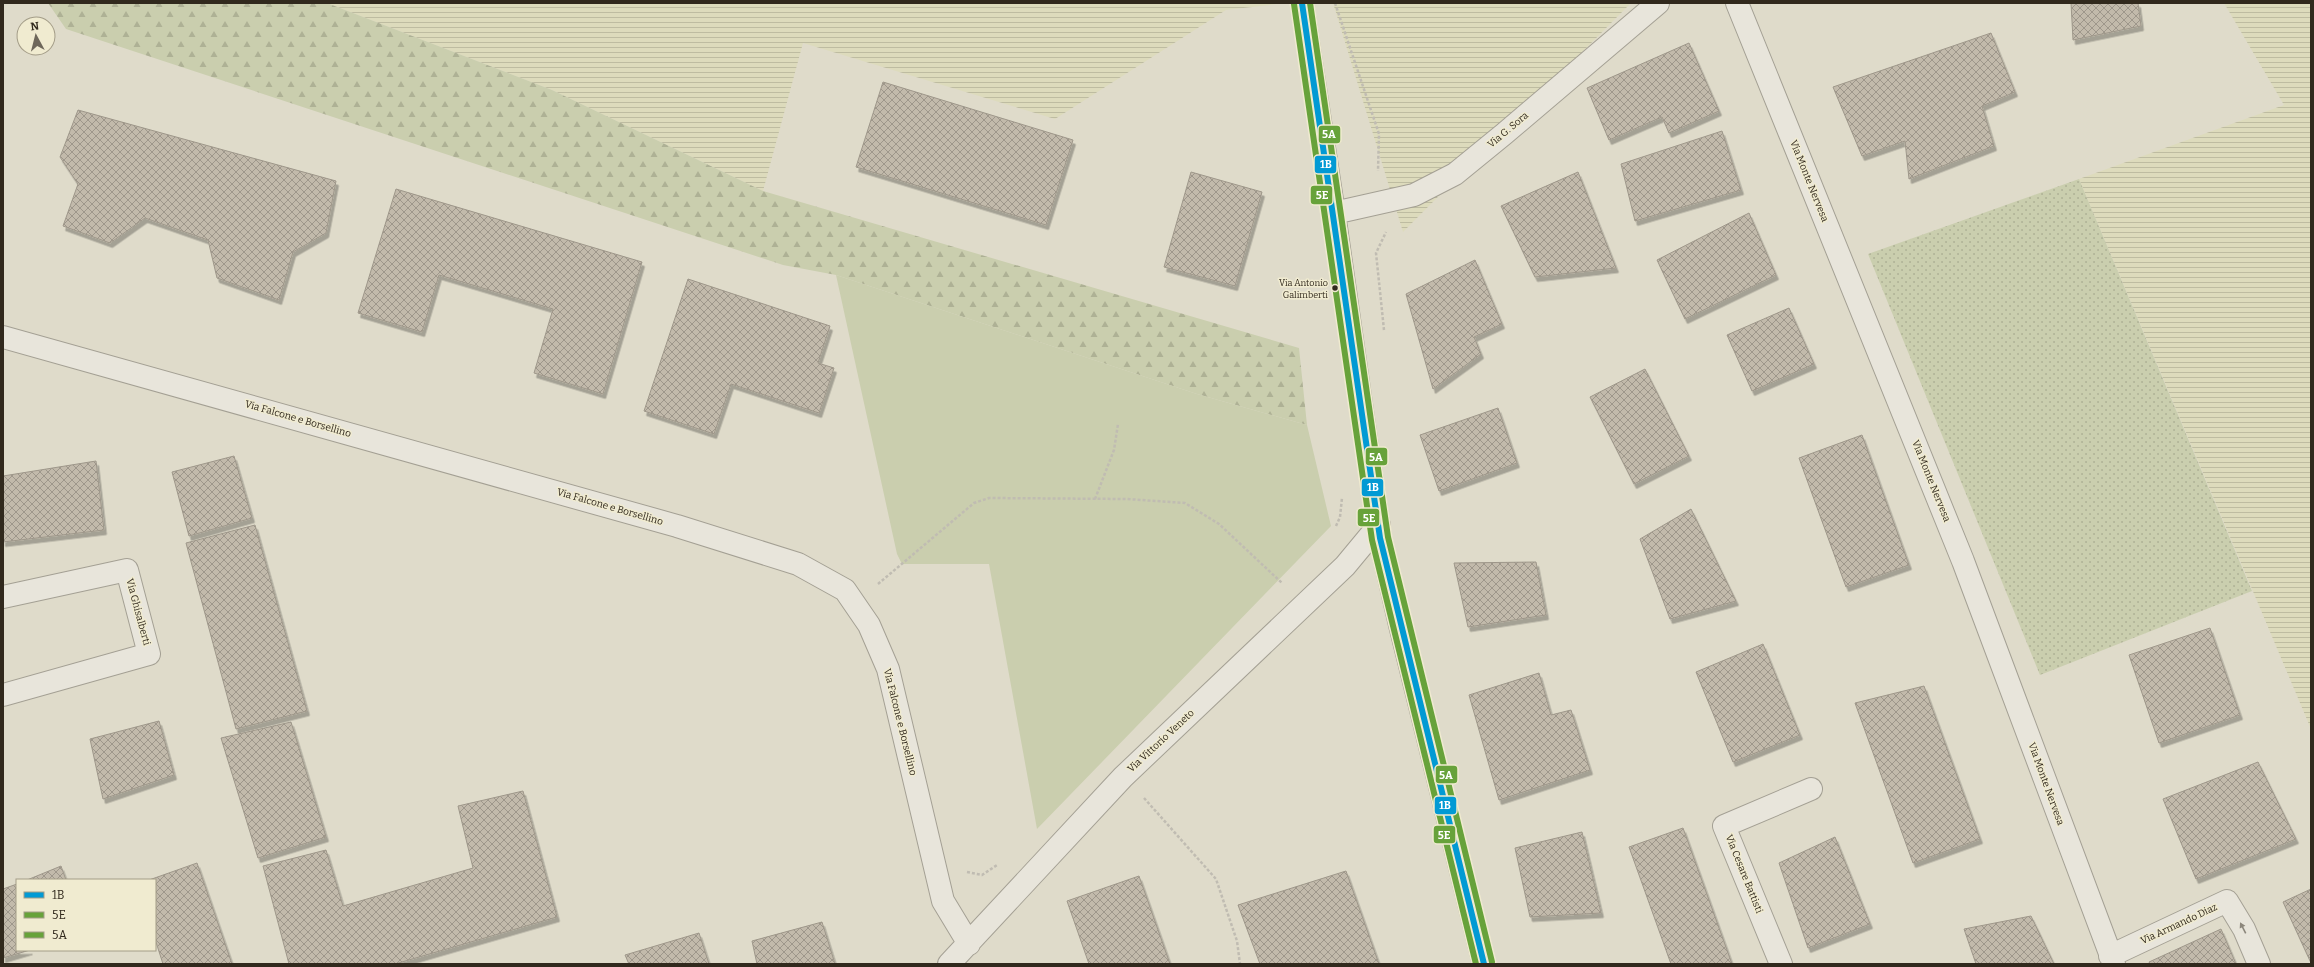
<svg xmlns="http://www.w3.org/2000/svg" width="2314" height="967" font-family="Bitter,serif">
	<defs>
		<pattern id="farmland-rules" width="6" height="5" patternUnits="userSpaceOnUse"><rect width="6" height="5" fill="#dddbbc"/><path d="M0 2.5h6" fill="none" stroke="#bebca1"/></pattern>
		<pattern id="grass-dots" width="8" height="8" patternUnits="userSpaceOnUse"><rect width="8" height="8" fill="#caceae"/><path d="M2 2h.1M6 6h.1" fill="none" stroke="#aeb195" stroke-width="1.8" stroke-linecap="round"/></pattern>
		<pattern id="forest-firs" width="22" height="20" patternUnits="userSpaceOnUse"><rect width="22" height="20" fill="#caceae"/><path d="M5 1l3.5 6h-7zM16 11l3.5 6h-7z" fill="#aeb195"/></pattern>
		<pattern id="building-cross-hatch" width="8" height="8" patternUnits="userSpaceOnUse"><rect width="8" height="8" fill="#c2baab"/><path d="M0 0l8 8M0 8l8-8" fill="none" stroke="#9e978b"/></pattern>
		<filter id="shadow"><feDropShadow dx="2.5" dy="4.5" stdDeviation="0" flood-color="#0004"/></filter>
	</defs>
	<rect width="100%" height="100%" fill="#dfdbca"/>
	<path fill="url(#farmland-rules)" d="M327,3H1286L1226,10L1055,119L803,43L763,191L552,90Z
		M1333,3H1631L1403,232Z
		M2224,3H2311V729L2079,179L2284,105Z"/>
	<path fill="url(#grass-dots)" d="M2079,179L2252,591L2040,675L1868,254Z"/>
	<path fill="url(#forest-firs)" d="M48,3H327L552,90L763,191L1299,348L1307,425L1197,394L836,275L783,265L66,29Z"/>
	<path fill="#caceae" d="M836,275L1197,394L1307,425L1331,526L1037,829L989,564H902L897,554Z"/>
	<path fill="url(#building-cross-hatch)" stroke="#9e978a" filter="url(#shadow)" d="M2071,3H2138L2141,26L2073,40Z
		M1991,33L2015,92L1982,106L1994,146L1909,179L1905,141L1862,156L1833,87Z
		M1689,43L1719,111L1669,133L1662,117L1609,140L1587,88Z
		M883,82L1073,140L1046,225L856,167Z
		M78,110L336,181L326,233L293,252L279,300L217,278L208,240L145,218L110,243L63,226L78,184L60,157Z
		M1722,131L1741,190L1635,221L1621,164Z
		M1191,172L1262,192L1235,286L1164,267Z
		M1578,172L1616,268L1535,277L1501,206Z
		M396,189L642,262L603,394L534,373L553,309L439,275L422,332L358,313Z
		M1749,213L1776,275L1685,319L1657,260Z
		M1475,260L1502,324L1474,337L1481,354L1433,389L1406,294Z
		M688,279L830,326L818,363L834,368L819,413L731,384L714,434L644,411Z
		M1789,308L1814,364L1752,391L1727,335Z
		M1645,369L1689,456L1634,484L1590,397Z
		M1498,408L1517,463L1439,491L1420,435Z
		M1862,435L1909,565L1846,587L1799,458Z
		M234,456L252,518L189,536L172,472Z
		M96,461L104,530L3,542V476Z
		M1691,509L1736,601L1670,619L1640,539Z
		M255,525L307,711L236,729L186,543Z
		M1536,562L1546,615L1468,627L1454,563Z
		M2210,628L2240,715L2159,743L2129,655Z
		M1763,644L1800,735L1733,762L1696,672Z
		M1539,673L1551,715L1571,710L1590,770L1499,800L1469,695Z
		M1924,686L1980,839L1913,863L1855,703Z
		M159,721L174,775L103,799L90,739Z
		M291,722L326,837L258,858L221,738Z
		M2258,762L2296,839L2196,879L2163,799Z
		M523,791L557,917L395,964H289L263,866L326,850L343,906L473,868L458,806Z
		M1683,828L1732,964H1671L1629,847Z
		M1582,832L1601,913L1530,917L1515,848Z
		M1835,837L1870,924L1808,948L1779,863Z
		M197,863L232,964H163L155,939V880H149Z
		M61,866L66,880H27Z
		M1346,871L1379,964H1260L1238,905Z
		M1139,876L1170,964H1089L1067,901Z
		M17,884V950H30L3,958V889Z
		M2311,889V963L2283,902Z
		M2031,916L2054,964H1976L1964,929Z
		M822,922L835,964H757L752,941Z
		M2221,929L2236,964H2150L2149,962Z
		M699,933L709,964H629L625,955Z"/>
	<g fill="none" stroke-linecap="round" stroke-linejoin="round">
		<g stroke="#a4a094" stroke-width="24">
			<path id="minor" d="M1302,3L1334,213L1380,538L1400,625L1484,964
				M1737,3L1963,561L2114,964
				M1334,213L1414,195L1455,174L1504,134L1658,3
				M3,337L677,526L798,564L845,590L869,625L888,669L943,901L969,944
				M3,597L127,570L149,654L3,695
				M2110,956L2227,901L2244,929L2259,964
				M949,964L1123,777L1345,566L1379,525
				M1781,964L1724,826L1811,789"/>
		</g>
		<path stroke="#c0bcb2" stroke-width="2.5" stroke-dasharray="3 2" stroke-linecap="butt" d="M1335,3L1379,134L1378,171
			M1384,330L1376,253L1386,232
			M1095,499L1114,450L1118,424
			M1336,526L1340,517L1342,498
			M878,584L974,503L989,498L1127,499L1185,503L1219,524L1282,583
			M1144,798L1216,879L1237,941L1240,964
			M967,872L982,875L997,865"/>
		<use href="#minor" stroke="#e8e5db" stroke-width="22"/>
		<g stroke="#f0ebd0" stroke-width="9">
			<path id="bus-1" d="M1302,3L1380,538L1484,964"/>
		</g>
		<g stroke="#f0ebd0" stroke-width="9">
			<path id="bus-2" d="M1294,4L1372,540L1476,964"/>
		</g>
		<g stroke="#f0ebd0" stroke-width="9">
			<path id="bus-3" d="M1310,3L1388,537L1492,962"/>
		</g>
		<use href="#bus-1" stroke="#029ad4" stroke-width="6"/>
		<use href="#bus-2" stroke="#67a23a" stroke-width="6"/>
		<use href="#bus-3" stroke="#67a23a" stroke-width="6"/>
	</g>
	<defs><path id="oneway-solid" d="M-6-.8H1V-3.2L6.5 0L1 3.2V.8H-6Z"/></defs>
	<use fill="#8c877c" href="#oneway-solid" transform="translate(2243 928) rotate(-117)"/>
	<circle fill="#31291d" stroke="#f0ebd0" stroke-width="1.5" cx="1335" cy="288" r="3.5"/>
	<g text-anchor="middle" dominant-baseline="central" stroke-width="3" stroke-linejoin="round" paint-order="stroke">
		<g font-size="9" fill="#31291d" stroke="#f0ebd0" text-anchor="end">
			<text x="1328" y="283">Via Antonio<tspan x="1328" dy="12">Galimberti</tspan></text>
		</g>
		<g font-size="10" fill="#31291d" stroke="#f0ebd0">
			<text transform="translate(1508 130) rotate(-40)">Via G. Sora</text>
			<text transform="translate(1809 181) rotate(68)">Via Monte Nervesa</text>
			<text transform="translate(298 419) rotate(16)">Via Falcone e Borsellino</text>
			<text transform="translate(1931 481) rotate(68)">Via Monte Nervesa</text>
			<text transform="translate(610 507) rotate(16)">Via Falcone e Borsellino</text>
			<text transform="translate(138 612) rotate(75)">Via Ghisalberti</text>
			<text transform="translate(900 722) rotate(76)">Via Falcone e Borsellino</text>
			<text transform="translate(1161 741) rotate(-43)">Via Vittorio Veneto</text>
			<text transform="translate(2046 784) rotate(70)">Via Monte Nervesa</text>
			<text transform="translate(1744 874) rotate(68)">Via Cesare Battisti</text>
			<text transform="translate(2179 924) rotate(-25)">Via Armando Diaz</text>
		</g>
	</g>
	<g stroke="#f0ebd0" stroke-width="1.5">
		<rect x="1318" y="125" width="23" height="19" rx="4" fill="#67a23a"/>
		<rect x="1314" y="155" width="23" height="19" rx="4" fill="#029ad4"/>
		<rect x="1310" y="185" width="23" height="20" rx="4" fill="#67a23a"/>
		<rect x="1365" y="447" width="23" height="19" rx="4" fill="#67a23a"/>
		<rect x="1361" y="478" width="23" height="19" rx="4" fill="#029ad4"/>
		<rect x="1357" y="508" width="23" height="19" rx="4" fill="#67a23a"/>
		<rect x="1435" y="765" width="23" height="19" rx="4" fill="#67a23a"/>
		<rect x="1434" y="796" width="23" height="19" rx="4" fill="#029ad4"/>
		<rect x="1433" y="825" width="23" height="19" rx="4" fill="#67a23a"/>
	</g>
	<g font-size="11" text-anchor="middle" font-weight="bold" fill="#fff">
		<text x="1329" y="138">5A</text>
		<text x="1326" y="168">1B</text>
		<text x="1322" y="199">5E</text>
		<text x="1376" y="461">5A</text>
		<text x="1373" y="491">1B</text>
		<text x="1369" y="522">5E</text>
		<text x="1446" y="779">5A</text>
		<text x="1445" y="809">1B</text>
		<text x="1444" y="839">5E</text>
	</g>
	<rect width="2314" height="967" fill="none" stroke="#31291d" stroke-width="8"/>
	<rect x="16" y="879" width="140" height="72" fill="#f0ebd0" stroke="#a49d88"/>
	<rect x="24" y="892" width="20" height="6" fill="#029ad4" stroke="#a49d88"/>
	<text x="52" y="899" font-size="12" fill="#31291d">1B</text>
	<rect x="24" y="912" width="20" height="6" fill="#67a23a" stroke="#a49d88"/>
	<text x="52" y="919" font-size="12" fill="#31291d">5E</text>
	<rect x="24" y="932" width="20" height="6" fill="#67a23a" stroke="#a49d88"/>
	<text x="52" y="939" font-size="12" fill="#31291d">5A</text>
	<g transform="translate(36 36) rotate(353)"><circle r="19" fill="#f0ebd0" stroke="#a49d88"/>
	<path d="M0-3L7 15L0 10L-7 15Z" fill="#6e675a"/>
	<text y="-6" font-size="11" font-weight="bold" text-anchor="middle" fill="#31291d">N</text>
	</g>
</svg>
